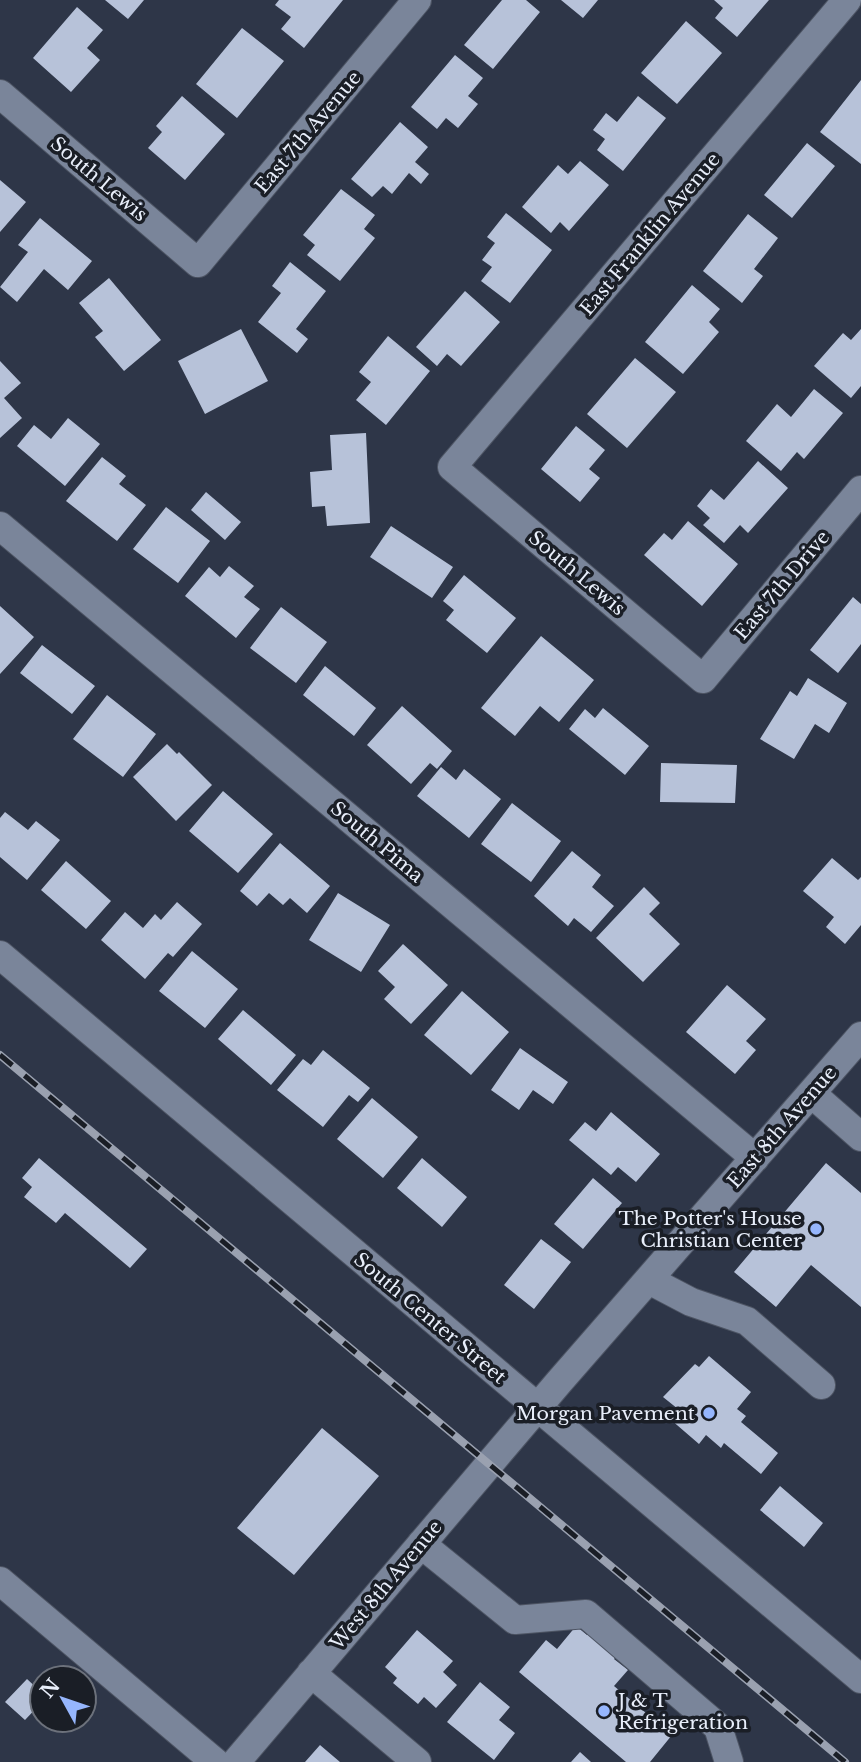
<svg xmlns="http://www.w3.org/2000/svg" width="861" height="1762" font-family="'Libre Baskerville',serif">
	<rect width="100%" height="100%" fill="#2e3648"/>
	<path fill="#b7c2d9" d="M105,0H144L128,19Z
		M279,0H343L304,48L281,29L291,17L275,5Z
		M502,0H526L540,12L493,69L464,45Z
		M561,0H598L583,18Z
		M714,0H769L737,37L715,18L723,8Z
		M77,7L103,30L87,48L100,60L71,92L33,58Z
		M686,21L722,53L677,104L641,73Z
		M242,28L284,61L237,118L196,84Z
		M455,55L483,78L468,96L478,104L458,128L446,118L437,129L411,107Z
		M861,80V164L820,132Z
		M182,96L225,134L185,180L148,148L162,132L156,126Z
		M638,96L666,118L623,171L597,150L605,139L593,130L606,113L617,122Z
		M400,122L428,147L415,162L429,174L421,184L409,173L392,194L383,186L372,197L351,179Z
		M807,143L835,166L792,218L764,195Z
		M580,161L609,185L569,231L560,222L551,233L522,207L558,165L568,174Z
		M0,180L26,202L0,232Z
		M341,189L375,215L364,229L375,238L340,281L307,255L315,245L303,235Z
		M506,213L552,250L510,303L481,281L492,267L482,260L495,243L487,237Z
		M748,214L778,238L754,269L763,276L742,303L703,271Z
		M40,218L92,261L68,290L44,269L17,302L0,287L28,252L18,245Z
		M290,262L326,291L296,329L308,339L297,353L258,322L281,293L272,286Z
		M109,278L161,340L124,371L95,337L103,331L79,303Z
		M692,285L720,309L709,322L719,332L683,374L645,342Z
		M465,291L500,322L461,366L447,354L437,366L416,347Z
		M241,329L268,381L205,414L178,361Z
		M861,329V386L851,398L814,366L843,333L851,340Z
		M388,336L430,371L386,425L356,400L371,382L359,372Z
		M635,358L676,392L627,448L587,414Z
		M0,361L21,383L4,398L22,418L0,438Z
		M814,389L843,413L804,459L797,452L781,471L746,441L777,404L791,417Z
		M68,418L100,444L65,486L17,446L34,425L51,439Z
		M576,426L605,450L589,469L600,478L580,502L541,469Z
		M366,433L370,523L327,526L325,506L312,507L310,472L332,470L330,435Z
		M102,457L126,476L119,484L146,505L117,541L66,501Z
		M758,461L788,488L748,533L740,525L724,543L703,525L710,518L697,506L711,489L724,500Z
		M206,492L241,522L225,540L191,510Z
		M166,507L210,541L178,583L133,549Z
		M688,521L738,564L702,606L644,555L664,533L672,540Z
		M391,526L453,567L432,598L370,557Z
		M229,566L254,586L244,597L260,609L236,638L185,596L209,567L220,577Z
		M464,575L516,618L487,653L446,620L454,610L443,601Z
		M853,597L861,604V644L838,673L810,650Z
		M0,606L34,637L0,674Z
		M281,607L327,642L296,683L250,648Z
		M541,636L594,680L559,722L540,706L515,736L481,708Z
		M42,645L95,686L72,714L20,673Z
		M325,666L376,708L354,736L303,695Z
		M808,678L847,703L829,733L815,724L794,759L760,739L790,691L797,696Z
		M107,695L156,734L123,777L73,739Z
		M402,706L452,751L437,769L430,763L411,784L367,745Z
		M603,708L649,746L625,775L569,729L585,709L595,718Z
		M167,744L177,754L179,752L212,785L176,821L133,777Z
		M661,763L737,765L735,803L660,802Z
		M441,767L456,780L464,769L501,799L469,838L417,796Z
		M223,791L273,834L238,873L189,831Z
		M512,803L561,841L531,882L481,844Z
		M5,812L28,830L36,821L60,840L27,880L0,857V818Z
		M280,843L330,886L307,913L290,898L283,905L269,893L257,906L240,891Z
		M572,851L601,875L592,887L614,906L591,932L574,918L568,926L534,896Z
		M832,858L858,880L861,877V925L845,944L826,927L834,917L803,891Z
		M66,861L111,901L86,929L41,890Z
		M644,887L660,903L649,914L680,944L643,982L596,938Z
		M338,893L390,925L361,972L309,940Z
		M177,902L202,924L173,957L168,953L145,979L101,940L125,912L143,928L155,914L161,920Z
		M403,944L448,985L411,1024L384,999L395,987L378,971Z
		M192,951L238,989L205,1028L159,991Z
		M727,985L766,1019L746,1041L756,1050L735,1074L686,1032Z
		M462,991L509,1032L471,1075L424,1035Z
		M243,1010L296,1055L271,1085L218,1039Z
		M520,1048L568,1082L553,1104L533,1090L519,1110L491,1090Z
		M323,1050L370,1088L358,1102L349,1095L323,1127L277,1090L303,1059L311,1065Z
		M372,1098L418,1137L383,1178L337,1139Z
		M611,1112L660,1154L636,1182L618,1167L611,1175L569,1140L585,1122L596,1131Z
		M39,1158L147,1249L130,1268L65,1213L56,1223L24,1197L32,1187L22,1178Z
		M422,1158L467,1197L442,1227L397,1188Z
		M826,1163L861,1193V1307L811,1265L776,1307L734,1272Z
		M593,1178L622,1203L583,1249L554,1224Z
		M541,1239L571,1262L534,1309L504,1285Z
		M709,1356L751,1392L737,1409L746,1416L741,1422L778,1453L761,1474L724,1443L721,1448L706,1435L699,1444L670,1419L678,1409L663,1397L695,1364L699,1367Z
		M322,1428L379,1476L294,1575L237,1528Z
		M780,1486L823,1523L804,1547L760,1510Z
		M576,1626L587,1635L590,1631L618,1654L614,1659L628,1670L614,1686L672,1735L650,1762H626L519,1672L546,1640L557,1649Z
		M417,1630L453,1661L443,1672L457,1685L436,1708L424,1697L418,1704L393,1683L397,1678L385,1667Z
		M27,1679L42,1693V1702L25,1720L5,1702Z
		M480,1682L510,1707L499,1720L515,1733L494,1760L447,1722Z
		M320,1745L340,1762H305Z
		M580,1752L591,1762H571Z"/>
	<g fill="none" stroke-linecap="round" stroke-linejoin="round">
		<g stroke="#4d5463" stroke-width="30">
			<path id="minor" d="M847,0L452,467L703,679L861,490
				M0,94L198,263L417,0
				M0,526L755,1158
				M0,955L861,1679
				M812,1094L861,1137
				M649,1280L691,1302L747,1321L821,1385
				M421,1544L515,1620L586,1614L718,1727L729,1762
				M0,1581L215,1762
				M311,1673L417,1762
				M236,1762L559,1382L861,1036"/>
		</g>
		<use href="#minor" stroke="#7a859a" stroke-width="28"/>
		<g stroke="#9aa1b0" stroke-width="8">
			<path id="rail" d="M0,1055L845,1762"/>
		</g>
		<use href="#rail" stroke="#1a1e26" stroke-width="5" stroke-dasharray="16" stroke-linecap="butt"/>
	</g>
	<g fill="#96b6fd" stroke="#1a1e26" stroke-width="2.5">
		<circle cx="816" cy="1229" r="7"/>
		<circle cx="709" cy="1413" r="7"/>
		<circle cx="604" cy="1711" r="7"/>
	</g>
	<g text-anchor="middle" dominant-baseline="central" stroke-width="7" stroke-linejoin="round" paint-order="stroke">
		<g font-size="19" fill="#e8eefa" stroke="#1a1e26">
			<text transform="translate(308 132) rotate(-50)">East 7th Avenue</text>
			<text transform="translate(99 179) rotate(40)">South Lewis</text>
			<text transform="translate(650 234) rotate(-50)">East Franklin Avenue</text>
			<text transform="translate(577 573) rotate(40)">South Lewis</text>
			<text transform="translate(782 585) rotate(-50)">East 7th Drive</text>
			<text transform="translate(377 842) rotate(40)">South Pima</text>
			<text transform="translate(782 1127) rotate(-49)">East 8th Avenue</text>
			<text transform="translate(430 1318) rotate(40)">South Center Street</text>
			<text transform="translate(386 1585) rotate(-50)">West 8th Avenue</text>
		</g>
		<g font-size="19" fill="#e8eefa" stroke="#1a1e26" text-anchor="end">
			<text x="802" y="1218">The Potter's House<tspan x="802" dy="22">Christian Center</tspan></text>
			<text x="695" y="1413">Morgan Pavement</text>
			<text x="618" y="1700" text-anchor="start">J &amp; T<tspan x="618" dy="22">Refrigeration</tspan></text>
		</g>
	</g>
	<g transform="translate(63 1699) rotate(310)"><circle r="33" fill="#1a1e26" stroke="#6c717b" stroke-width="2"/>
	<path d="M0-5L12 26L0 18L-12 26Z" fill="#96b6fd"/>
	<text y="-10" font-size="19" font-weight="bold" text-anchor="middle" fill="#e8eefa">N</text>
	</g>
</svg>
